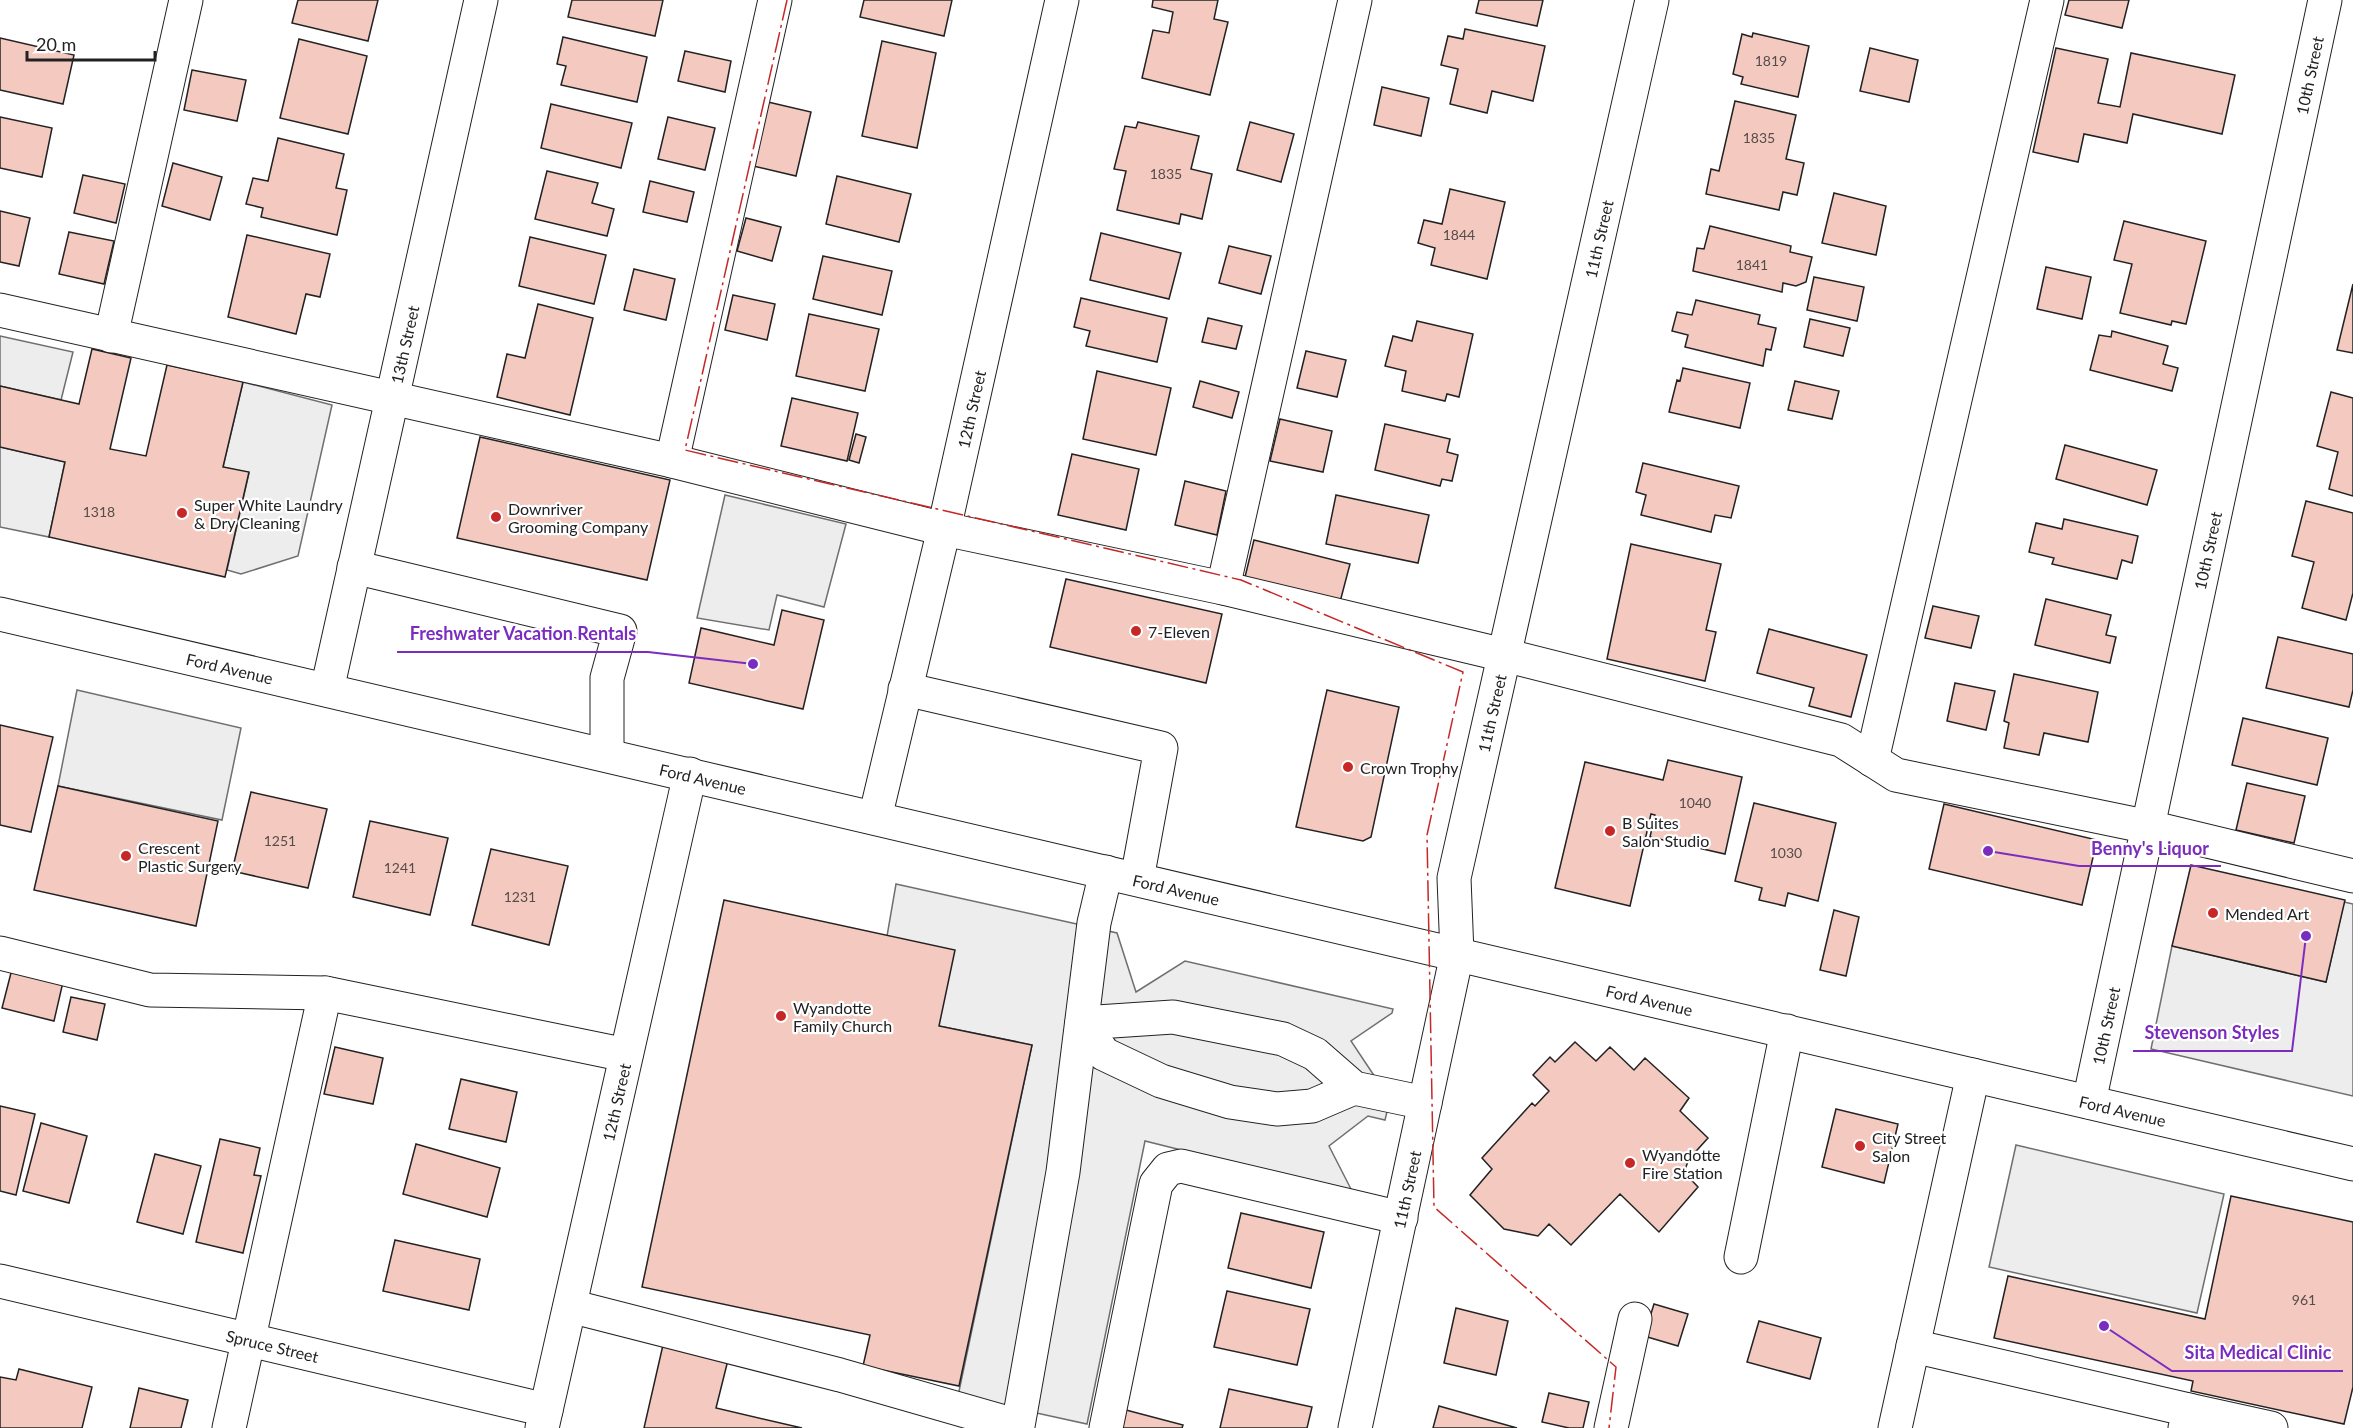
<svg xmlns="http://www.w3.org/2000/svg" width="2353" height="1428" font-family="Lato,sans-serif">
	<rect width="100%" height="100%" fill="#fff"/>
	<path fill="#ededed" stroke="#6f6f6f" stroke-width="1.5" d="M0,336L73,352L61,400L0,386Z
		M243,382L332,405L298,556L241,574L227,570L249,473L223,467Z
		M0,447L65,462L49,537L0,527Z
		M725,495L846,524L824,607L777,595L769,630L697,618Z
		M77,690L241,728L222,820L58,786Z
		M896,884L1117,933L1136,992L1185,961L1393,1009L1392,1013L1351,1041L1379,1083L1393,1087L1385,1120L1368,1116L1329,1146L1353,1193L1145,1141L1087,1424L958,1396L1032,1045L939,1026L887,936Z
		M2344,902L2353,904V1096L2151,1049L2172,946L2326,982Z
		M2016,1145L2224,1194L2197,1313L1989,1267Z"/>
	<path fill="#f3c9c0" stroke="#222" stroke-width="1.5" d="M298,0H378L368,41L292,23Z
		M572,0H663L655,36L568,17Z
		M864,0H952L944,36L860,17Z
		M1153,0H1218L1214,19L1228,22L1210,95L1142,78L1153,30L1169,33L1173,12L1152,7Z
		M1479,0H1543L1537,26L1476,13Z
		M2069,0H2129L2122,28L2065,15Z
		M1465,29L1545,46L1533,101L1492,91L1487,113L1450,104L1458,69L1441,65L1448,36L1463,39Z
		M1753,33L1809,46L1798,97L1741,84L1743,77L1733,74L1742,34L1752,37Z
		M563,37L647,57L637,102L561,85L566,66L557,64Z
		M0,38L74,55L63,104L0,90Z
		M299,39L367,56L348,134L280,118Z
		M882,41L936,53L917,148L862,136Z
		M1870,48L1918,60L1909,102L1860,91Z
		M2056,48L2108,59L2098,103L2120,107L2131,53L2235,75L2222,134L2133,114L2127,143L2084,134L2078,162L2033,152Z
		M685,51L731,61L725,92L678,81Z
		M192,70L246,80L237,121L184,110Z
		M1382,87L1429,98L1421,136L1374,125Z
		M1735,101L1796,115L1786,159L1804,163L1797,195L1783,192L1779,210L1706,194L1711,169L1719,171Z
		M768,102L811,112L796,176L753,166Z
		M551,104L632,123L621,168L541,148Z
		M0,117L52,128L42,177L0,168Z
		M668,117L715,128L705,170L658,159Z
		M1138,122L1199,136L1191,169L1212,174L1202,219L1181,214L1179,224L1117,210L1126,171L1114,169L1125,126L1136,128Z
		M1250,122L1294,134L1281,182L1237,170Z
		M278,138L344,154L336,188L347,190L337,235L261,217L263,208L246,204L253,178L268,181Z
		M173,163L222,177L210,220L162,206Z
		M547,171L598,183L592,203L614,209L607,236L535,219Z
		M83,175L125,184L116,223L74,213Z
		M837,176L911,194L899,242L826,224Z
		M650,181L694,192L687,222L643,212Z
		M1450,189L1505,202L1487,279L1431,265L1435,248L1418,243L1424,220L1442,224Z
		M1834,193L1886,206L1876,255L1822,243Z
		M0,211L30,218L19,266L0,262Z
		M746,218L781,227L772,261L737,251Z
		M2124,221L2206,241L2186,324L2172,321L2171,325L2120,313L2132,264L2114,260Z
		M1710,226L1791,246L1790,252L1812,257L1806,282L1796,286L1783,283L1782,292L1693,271L1697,248L1704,249Z
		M69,232L114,241L104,284L59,274Z
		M1101,233L1181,253L1169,299L1090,280Z
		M247,235L330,254L320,297L306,294L296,334L228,317Z
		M530,237L606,255L594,304L519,286Z
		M1229,246L1271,256L1261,294L1219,283Z
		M823,256L892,271L882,315L813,299Z
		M2046,267L2091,277L2082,319L2037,309Z
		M634,269L675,279L666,320L624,310Z
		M1814,277L1864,287L1857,321L1807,310Z
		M2353,284V353L2337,350Z
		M733,295L775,304L767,340L725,330Z
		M1081,298L1167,318L1157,362L1086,346L1090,331L1074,327Z
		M1696,300L1760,315L1758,324L1776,328L1771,350L1766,349L1763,366L1685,347L1688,335L1672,331L1677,312L1692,315Z
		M538,304L593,318L570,415L497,397L507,354L525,358Z
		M809,314L879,329L865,391L796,376Z
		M1208,318L1242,326L1236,349L1202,342Z
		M1810,319L1850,328L1843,356L1804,347Z
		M1417,321L1473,334L1459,397L1447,394L1445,401L1402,391L1406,371L1385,366L1393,336L1412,341Z
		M2112,331L2168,346L2163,364L2178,368L2172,391L2090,370L2099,335L2111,337Z
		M92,349L131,358L110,449L146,456L167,365L243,382L223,467L249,472L225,577L49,537L65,462L0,447V386L79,404Z
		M1306,351L1346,360L1337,397L1297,388Z
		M1683,368L1750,383L1740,428L1669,412L1677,380L1680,381Z
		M1097,371L1171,388L1156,455L1083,439Z
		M1200,381L1239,392L1232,418L1193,407Z
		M1795,381L1839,391L1832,419L1788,410Z
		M2331,392L2353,398V496L2329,489L2338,452L2317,446Z
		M792,398L858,413L847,461L781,446Z
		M1280,419L1332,431L1323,472L1270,461Z
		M1385,424L1450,439L1447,452L1458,455L1452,481L1442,479L1440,486L1375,470Z
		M856,434L866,437L859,463L849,460Z
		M480,437L670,480L647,580L457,538Z
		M2065,445L2157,470L2147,505L2056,479Z
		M1072,454L1139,469L1126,530L1058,515Z
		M1643,463L1739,486L1731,518L1715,515L1711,532L1641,515L1646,495L1636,492Z
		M1185,481L1226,491L1217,535L1175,525Z
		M1336,495L1429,515L1418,563L1326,544Z
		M2306,501L2353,513V593L2346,620L2302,608L2314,562L2292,556Z
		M2064,519L2138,536L2132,563L2122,560L2117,579L2052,564L2054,558L2029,552L2036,523L2062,529Z
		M1254,540L1350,564L1340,602L1245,577Z
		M1631,544L1721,564L1706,630L1716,632L1705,681L1607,659Z
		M1066,579L1222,614L1206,683L1050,647Z
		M2046,599L2111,615L2106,635L2116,637L2110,663L2035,645Z
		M1933,606L1979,616L1971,648L1925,638Z
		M782,610L824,620L803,709L689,683L701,628L774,645Z
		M1769,629L1867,655L1851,717L1809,706L1814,688L1757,673Z
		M2278,637L2353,654V690L2349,707L2266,688Z
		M2014,674L2098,692L2088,742L2044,733L2039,755L2004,748L2009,723L2004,721Z
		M1955,683L1995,691L1986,730L1947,721Z
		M1327,690L1399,707L1371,837L1363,841L1296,827Z
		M2243,718L2328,738L2317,785L2232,765Z
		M0,725L53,737L31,832L0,825Z
		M1668,760L1742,777L1725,854L1650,837L1655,815L1651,814L1630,906L1555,888L1585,762L1663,780Z
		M2247,783L2305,796L2294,843L2236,830Z
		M58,786L218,821L196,926L34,890Z
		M251,792L327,809L308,888L232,871Z
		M1754,803L1836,823L1818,901L1788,893L1785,906L1759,900L1762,888L1735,881Z
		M1944,804L2097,840L2082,905L1929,869Z
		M370,821L448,838L430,915L353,897Z
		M491,849L568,866L549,945L472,925Z
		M2191,865L2345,900L2326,982L2172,946Z
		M724,900L955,950L939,1026L1032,1045L959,1386L863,1366L870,1335L642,1287Z
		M1834,910L1859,917L1846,976L1820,970Z
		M12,969L63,982L54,1021L2,1008Z
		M71,997L105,1004L97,1040L63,1032Z
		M1575,1042L1596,1061L1610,1047L1634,1070L1645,1058L1689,1098L1680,1111L1708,1138L1689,1159L1684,1172L1698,1187L1659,1232L1620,1194L1571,1245L1549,1224L1538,1236L1504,1229L1470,1195L1492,1169L1482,1158L1532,1103L1535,1106L1549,1091L1533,1075L1550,1057L1555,1062Z
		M335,1047L383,1058L373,1104L324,1094Z
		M461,1079L517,1092L506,1142L449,1129Z
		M0,1106L35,1114L16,1195L0,1191Z
		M1836,1109L1898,1124L1884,1183L1822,1167Z
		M41,1123L87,1136L69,1203L23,1191Z
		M220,1139L260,1148L254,1175L261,1176L243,1253L196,1242Z
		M416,1144L500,1168L487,1217L403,1194Z
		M155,1154L201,1166L183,1234L137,1222Z
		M2231,1196L2353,1222V1387L2344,1424L2191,1391L2193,1381L1994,1338L2008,1276L2205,1319Z
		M1241,1213L1324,1232L1311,1288L1228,1268Z
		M395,1240L480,1259L469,1310L383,1291Z
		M1227,1291L1310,1309L1297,1365L1214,1347Z
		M1654,1304L1688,1314L1678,1346L1644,1336Z
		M1456,1308L1508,1321L1496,1375L1444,1363Z
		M1759,1321L1821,1338L1810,1379L1747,1362Z
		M663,1345L728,1360L716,1408L802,1428H644Z
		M19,1369L92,1387L82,1428H0V1377L16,1380Z
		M139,1388L188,1400L181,1428H130Z
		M1229,1389L1312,1407L1307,1428H1220Z
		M1549,1393L1589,1402L1583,1428H1569L1542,1422Z
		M1439,1406L1517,1428H1433Z
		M1126,1410L1183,1425L1182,1428H1121Z"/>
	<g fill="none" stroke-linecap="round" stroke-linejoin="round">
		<g stroke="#222" stroke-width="35">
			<g id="minor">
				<path d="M0,310L672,461L944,529L1223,588L1504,655L1841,740L1896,775L2149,827L2353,876"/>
				<path d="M111,336L186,0"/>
				<path d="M672,461L775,0"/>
				<path d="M354,567L620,631L607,678V755"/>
				<path d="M1223,588L1355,0"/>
				<path d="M905,689L1161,748L1137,879"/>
				<path id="s1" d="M327,690L481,0"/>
				<path d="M1872,760L2047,0"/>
				<path id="s2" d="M875,818L944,529L1062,0"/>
				<path d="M0,953L150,990L325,993"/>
				<path d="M1082,1023L1173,1017L1283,1039L1315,1054L1354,1088L1425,1103"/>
				<path d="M1082,1023L1104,1054L1161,1081L1230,1102L1277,1109L1312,1106L1354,1088"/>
				<path id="s3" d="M2089,1102L2325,0"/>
				<path d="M1741,1257L1787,1031"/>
				<path id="s4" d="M0,1281L546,1410"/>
				<path d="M570,1306L840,1375L1018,1426L1063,1172L1094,923L1106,872"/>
				<path d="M1913,1346L2189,1410L2185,1428"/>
				<path d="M2189,1410L2271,1428"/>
				<path d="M229,1428L325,993L626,1055"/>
				<path id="s5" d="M542,1428L690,774"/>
				<path d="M1106,1428L1156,1184L1168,1169L1181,1166L1401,1218"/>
				<path id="s6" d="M1355,1428L1457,954L1454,878L1652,0"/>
				<path d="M1611,1428L1635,1319"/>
				<path d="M1895,1428L1973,1075"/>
			</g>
		</g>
		<g stroke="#222" stroke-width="35">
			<g id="major">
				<path id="s7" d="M0,614L2353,1164"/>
			</g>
		</g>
		<use href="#minor" stroke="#fff" stroke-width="33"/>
		<use href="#major" stroke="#fff" stroke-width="33"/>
		<path stroke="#c62828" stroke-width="1.5" stroke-dasharray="21 4.5 3 4.5" stroke-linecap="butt" d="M787,0L685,450L1241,580L1463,672L1427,835L1434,1207L1616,1367L1609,1428"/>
	</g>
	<g fill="#c62828" stroke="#fff" stroke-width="2">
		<circle cx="182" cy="513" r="6"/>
		<circle cx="496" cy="517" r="6"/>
		<circle cx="1136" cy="631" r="6"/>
		<circle cx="1348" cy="767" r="6"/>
		<circle cx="1610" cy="831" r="6"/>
		<circle cx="126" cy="856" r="6"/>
		<circle cx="2213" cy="913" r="6"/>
		<circle cx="781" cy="1016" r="6"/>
		<circle cx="1860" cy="1146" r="6"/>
		<circle cx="1630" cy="1163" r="6"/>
	</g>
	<g text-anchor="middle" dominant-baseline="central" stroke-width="4.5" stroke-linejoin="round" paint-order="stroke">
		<g font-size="14" fill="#564c4a">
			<text x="1771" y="60">1819</text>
			<text x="1759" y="137">1835</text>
			<text x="1166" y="173">1835</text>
			<text x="1459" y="234">1844</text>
			<text x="1752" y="264">1841</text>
			<text x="99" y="511">1318</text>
			<text x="1695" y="802">1040</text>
			<text x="280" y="840">1251</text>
			<text x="1786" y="852">1030</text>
			<text x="400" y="867">1241</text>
			<text x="520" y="896">1231</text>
			<text x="2304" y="1299">961</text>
		</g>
		<g font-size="16" fill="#222" stroke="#fff">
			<text stroke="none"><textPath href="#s3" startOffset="1050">10th Street</textPath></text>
			<text stroke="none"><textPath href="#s6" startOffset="1216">11th Street</textPath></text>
			<text stroke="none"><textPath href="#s1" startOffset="354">13th Street</textPath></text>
			<text stroke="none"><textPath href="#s2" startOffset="420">12th Street</textPath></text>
			<text stroke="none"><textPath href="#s3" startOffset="564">10th Street</textPath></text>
			<text stroke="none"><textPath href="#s7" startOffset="236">Ford Avenue</textPath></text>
			<text stroke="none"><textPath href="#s6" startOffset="730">11th Street</textPath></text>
			<text stroke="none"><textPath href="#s7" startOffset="722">Ford Avenue</textPath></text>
			<text stroke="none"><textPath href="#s7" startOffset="1208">Ford Avenue</textPath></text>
			<text stroke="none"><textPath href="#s7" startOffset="1694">Ford Avenue</textPath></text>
			<text stroke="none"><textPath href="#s3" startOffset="78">10th Street</textPath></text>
			<text stroke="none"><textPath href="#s5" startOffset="334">12th Street</textPath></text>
			<text stroke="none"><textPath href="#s7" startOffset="2180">Ford Avenue</textPath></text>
			<text stroke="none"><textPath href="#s6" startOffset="244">11th Street</textPath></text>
			<text stroke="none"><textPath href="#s4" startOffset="280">Spruce Street</textPath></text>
		</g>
		<g font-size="16" fill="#222" stroke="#fff" text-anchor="start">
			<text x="194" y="504">Super White Laundry<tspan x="194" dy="18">&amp; Dry Cleaning</tspan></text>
			<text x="508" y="508">Downriver<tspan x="508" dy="18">Grooming Company</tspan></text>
			<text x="1148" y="631">7-Eleven</text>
			<text x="1360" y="767">Crown Trophy</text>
			<text x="1622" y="822">B Suites<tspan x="1622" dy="18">Salon Studio</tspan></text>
			<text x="138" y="847">Crescent<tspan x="138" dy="18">Plastic Surgery</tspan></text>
			<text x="2225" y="913">Mended Art</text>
			<text x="793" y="1007">Wyandotte<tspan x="793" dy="18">Family Church</tspan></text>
			<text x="1872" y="1137">City Street<tspan x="1872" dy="18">Salon</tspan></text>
			<text x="1642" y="1154">Wyandotte<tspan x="1642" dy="18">Fire Station</tspan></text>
		</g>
	</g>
	<path fill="none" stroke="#7b2cbf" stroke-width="2" d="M753 664L648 652H397M1988 851L2079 866H2221M2306 936L2292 1051H2133M2104 1326L2172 1371H2343"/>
	<g fill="#7b2cbf" stroke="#fff" stroke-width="2">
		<circle cx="753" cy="664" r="6"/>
		<circle cx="1988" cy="851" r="6"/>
		<circle cx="2306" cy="936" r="6"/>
		<circle cx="2104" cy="1326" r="6"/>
	</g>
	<g font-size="18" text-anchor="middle" font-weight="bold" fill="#7b2cbf" stroke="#fff" stroke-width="4.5" stroke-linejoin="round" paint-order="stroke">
		<text x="523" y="640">Freshwater Vacation Rentals</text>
		<text x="2150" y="855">Benny's Liquor</text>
		<text x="2212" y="1039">Stevenson Styles</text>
		<text x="2258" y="1359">Sita Medical Clinic</text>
	</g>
	<path d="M27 51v9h128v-9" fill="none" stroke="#222222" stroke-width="3"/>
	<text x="36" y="51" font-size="18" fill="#222222" stroke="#ffffff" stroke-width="4.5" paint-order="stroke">20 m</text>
</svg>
